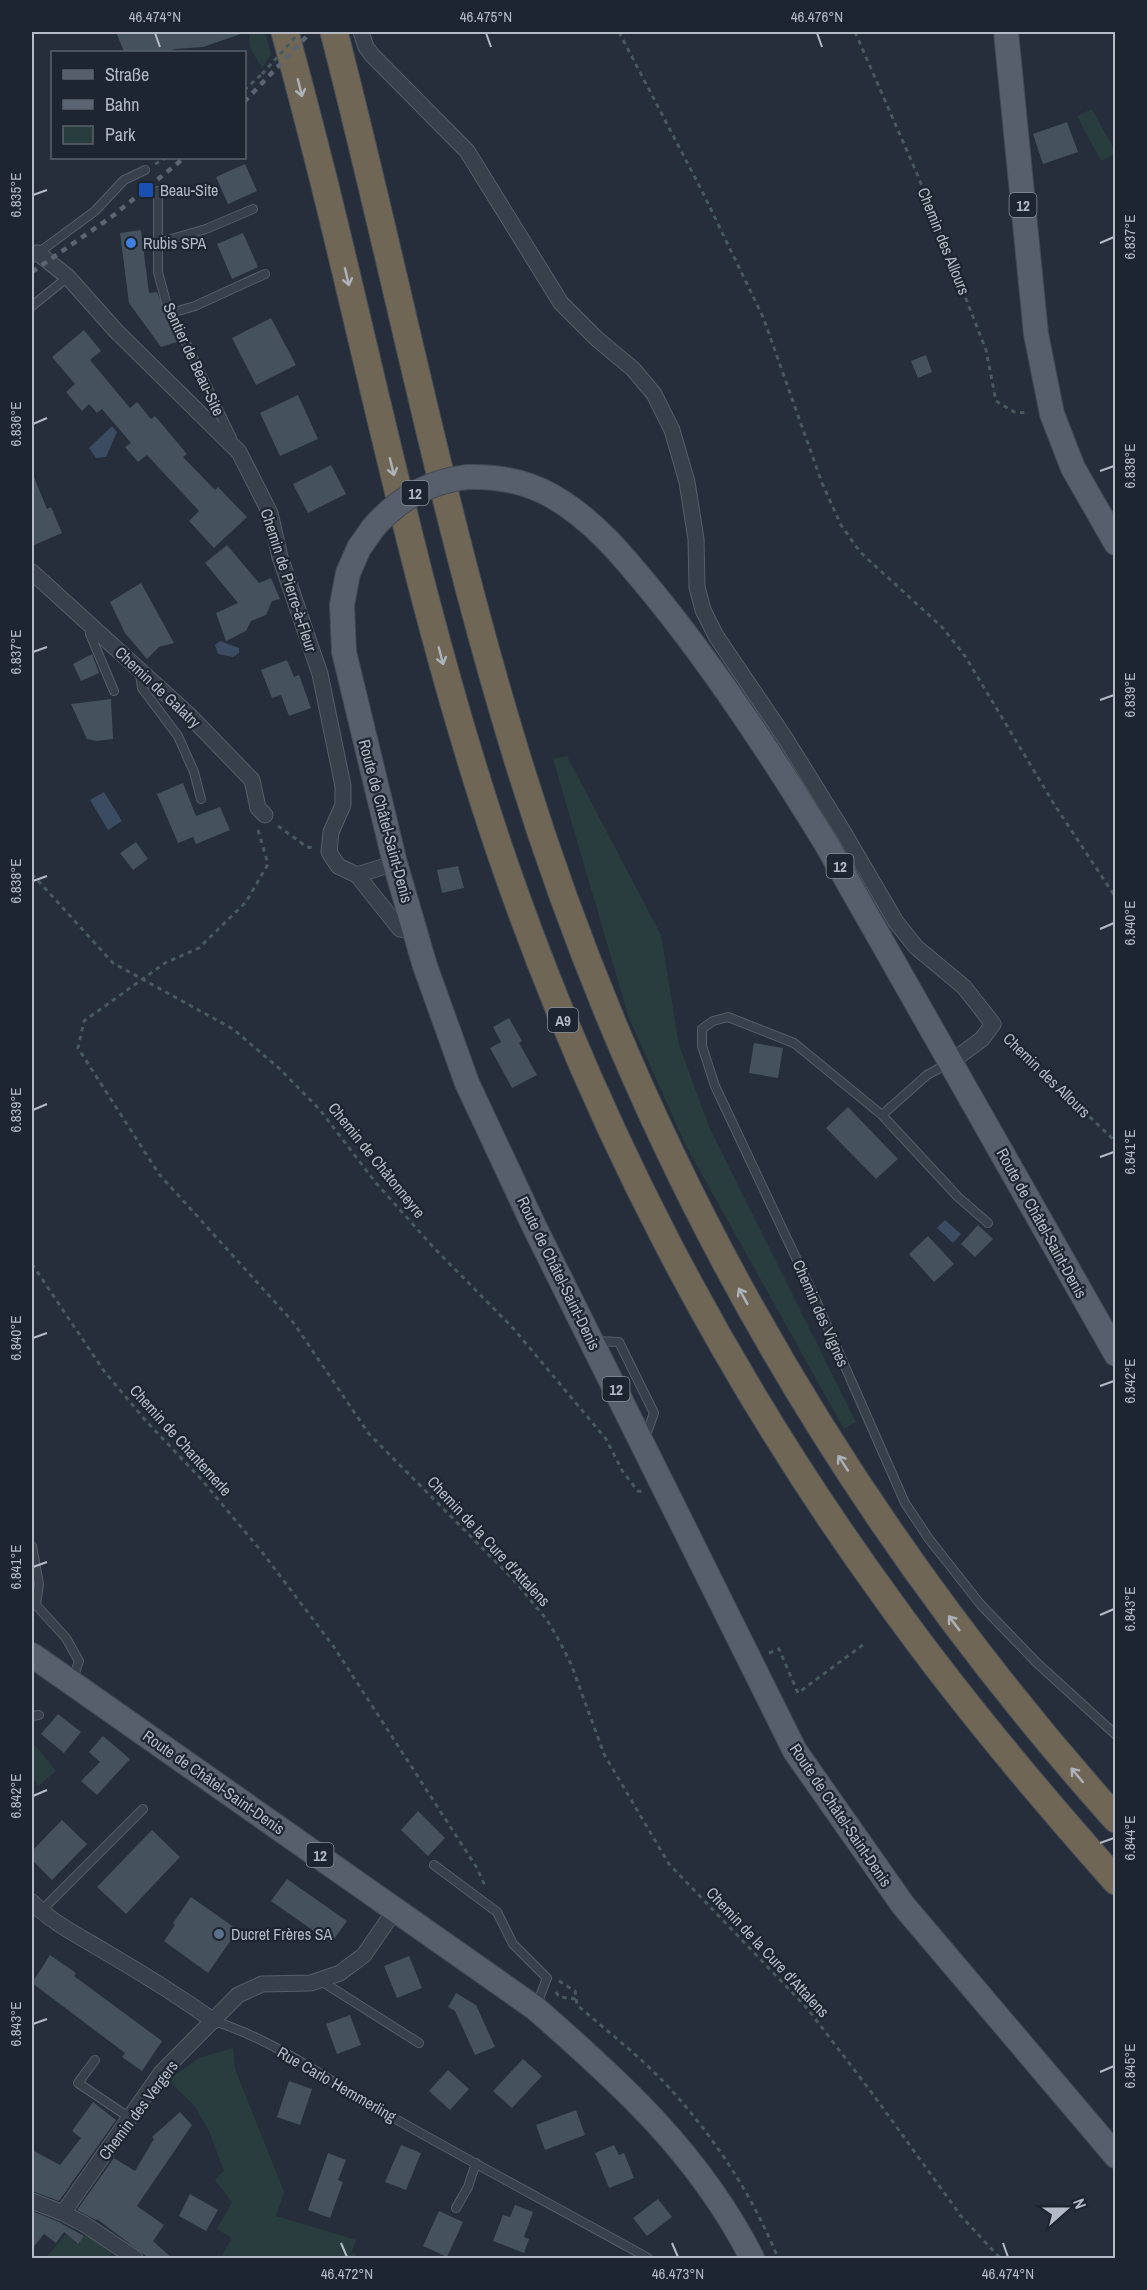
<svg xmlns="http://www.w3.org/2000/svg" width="1147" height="2290" font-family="'Archivo Narrow',sans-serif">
	<rect width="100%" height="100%" fill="#252e3a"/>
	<path fill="#2a3d3e" d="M249,32H265L271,54L262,68L250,48Z
		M1092,109L1115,151V154L1101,161L1077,116Z
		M567,756L661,935L679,1045L710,1129L856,1422L844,1429L685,1144L629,1018L553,759Z
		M35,1745L56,1771L38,1786L32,1777V1749Z
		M233,2048L235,2069L284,2192L276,2216L356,2240L351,2253L356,2254L354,2258H221L232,2238L217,2229L232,2202L215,2180L224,2171L209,2131L194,2105L168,2080L199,2058Z
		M89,2231L114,2251L108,2258H46L66,2234L77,2244Z"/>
	<path fill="#3b4b62" d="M112,426L117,432L106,457L96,458L89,448Z
		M220,641L239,648V653L233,657L218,654L215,645Z
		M104,792L122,821L108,830L90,800Z
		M945,1220L961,1234L953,1243L937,1228Z"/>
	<path fill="#46515e" d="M116,32H241V34L203,47L175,49L167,52H124Z
		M1067,122L1078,152L1043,164L1033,134Z
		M245,164L257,191L228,204L216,177Z
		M141,230L149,293L157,292L177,342L161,347L129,303L120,233Z
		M243,233L258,267L232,279L217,244Z
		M271,318L296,365L256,385L232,338Z
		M84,330L101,351L90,360L130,408L137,402L151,419L155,416L187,454L183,457L215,490L218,487L247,517L214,548L189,521L199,511L147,455L138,462L125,447L131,443L102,409L97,413L89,404L82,411L66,392L75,384L52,357Z
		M926,355L932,372L918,378L911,361Z
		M298,395L318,439L280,456L260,413Z
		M331,465L346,494L308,513L293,484Z
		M32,472L47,509L51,507L62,533L32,546Z
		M227,545L259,583L271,578L280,599L272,601L266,615L251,621L246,631L226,641L216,613L238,603L205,563Z
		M141,583L174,643L159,647L147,659L125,633L110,602Z
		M92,654L99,673L81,681L73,664Z
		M287,660L294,677L299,675L311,708L289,716L281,695L272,698L261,670Z
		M111,699L113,739L97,741L87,739L71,704Z
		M183,783L196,816L220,807L230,830L196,844L193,837L178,843L157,794Z
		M136,842L148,859L133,870L120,853Z
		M458,866L464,888L442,893L437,870Z
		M509,1018L522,1041L519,1043L537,1075L512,1088L490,1048L501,1042L493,1027Z
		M754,1043L783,1048L778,1078L749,1073Z
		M848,1107L898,1159L876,1179L826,1128Z
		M978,1225L993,1239L975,1257L961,1244Z
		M928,1236L954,1264L934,1282L909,1254Z
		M58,1714L81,1732L64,1753L41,1734Z
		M103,1736L130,1759L97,1795L81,1781L100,1762L89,1752Z
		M418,1811L445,1838L428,1856L401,1830Z
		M62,1820L87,1844L52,1880L32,1860V1851Z
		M152,1830L180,1857L126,1914L97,1887Z
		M287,1879L347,1921L331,1943L271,1901Z
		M191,1897L238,1930L208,1973L164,1941L175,1925L173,1923Z
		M50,1955L76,1973L74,1976L162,2041L142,2071L122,2057L125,2053L32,1983Z
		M409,1956L422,1988L397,1998L384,1966Z
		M456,1993L476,2005L495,2047L475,2055L455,2011L448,2007Z
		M350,2015L361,2045L337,2054L326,2024Z
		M523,2059L542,2076L512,2108L493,2091Z
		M448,2070L469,2089L450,2110L429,2091Z
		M289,2081L312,2089L300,2125L277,2117Z
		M93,2102L116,2120L59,2201L32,2191V2150L60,2165L81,2138L72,2131Z
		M576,2110L585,2135L545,2150L536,2125Z
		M180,2112L192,2125L137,2206L164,2225L153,2241L173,2259H150L97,2219L96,2220L77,2210L114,2158L135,2171L154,2139L152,2137Z
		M401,2145L421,2153L406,2190L385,2182Z
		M614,2145L619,2155L624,2153L634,2178L609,2188L595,2153Z
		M328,2153L346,2160L338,2180L343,2182L330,2218L308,2210Z
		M190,2194L218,2210L206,2231L179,2216Z
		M658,2199L672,2217L647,2236L633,2218Z
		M515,2205L533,2212L524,2237L529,2239L524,2253L493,2241L503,2215L510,2217Z
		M32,2211L59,2222L84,2236L78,2244L64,2232L56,2243L44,2234L32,2249Z
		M439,2211L463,2222L447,2257L423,2246Z"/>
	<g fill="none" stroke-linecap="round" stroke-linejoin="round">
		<g stroke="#565e69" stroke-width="10">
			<path id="service" d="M158,191V272L166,302L232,438
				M158,243L206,229L253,209
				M38,253L95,211L124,180L145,170
				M32,306L68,277
				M171,313L195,306L265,274
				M90,627V634L114,691
				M140,674L142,688L178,736L194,772L201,799
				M947,1064L927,1075L882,1115L794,1043L728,1017L713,1021L702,1029V1046L715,1086L814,1296L905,1503L929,1539L981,1605L1037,1663L1116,1735
				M882,1115L958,1197L988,1223
				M596,1341L619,1342L654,1413L645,1438
				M32,1546L39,1584L36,1605
				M32,1603L36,1605L66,1638L79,1661L73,1679
				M32,1716L39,1715
				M434,1865L497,1912L513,1944L547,1978L537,2004
				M41,1911L143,1809
				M321,1981L419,2043
				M214,2021C276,2041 323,2077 378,2109C467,2160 558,2208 648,2258
				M95,2060L78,2083L130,2118
				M456,2208L468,2187L476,2163"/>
		</g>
		<g stroke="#565e69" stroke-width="17">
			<path id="minor" d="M361,32L366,47L372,55L467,151L561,303L597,339L633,369L654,394L672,430L687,482L696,539L697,587L703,610L716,636L785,738L844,833L896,922L916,947L964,987L993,1024L982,1039L951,1062
				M32,254L38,253L68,277L116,331L239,452L270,513L280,557L320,674L343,786V805L331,832L329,852L338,866L357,875L395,863
				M32,572L189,715L252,780L258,808L265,815
				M357,875L400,929L415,932
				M32,1902C53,1924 83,1938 109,1954C145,1975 180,1997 214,2021
				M32,2201L63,2213L84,2224L135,2258
				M63,2213L161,2073L238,1995L262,1984L311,1983L340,1973L364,1955L395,1910"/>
		</g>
		<g stroke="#414954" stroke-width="26">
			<path id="primary" d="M1006,32L1036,334L1052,414L1073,468L1116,543
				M468,477C498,476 525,481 552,496C596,521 627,561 659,600C721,677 775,760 827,845L1116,1354
				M373,528L359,548L348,573L342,605L344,652L395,863L425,966L467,1083L534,1226L795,1751L903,1905L1116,2156
				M32,1655L535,2008C621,2083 700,2155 752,2258"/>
		</g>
		<g stroke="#434b56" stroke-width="29">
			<path id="motorway" d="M285,32C300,88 315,145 329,202C382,419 428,639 500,851C591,1118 722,1372 888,1600C958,1698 1036,1791 1116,1881
				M334,32C396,272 443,516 516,754C637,1153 838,1508 1116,1819"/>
		</g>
		<path stroke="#485a5d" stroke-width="3" stroke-dasharray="4.5 4.5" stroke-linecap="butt" d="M619,32L702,191L763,317L822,483L841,525L860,552L942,627L965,656L1054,804L1116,898
			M855,32L918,176L986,350L996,401L1014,412L1029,413
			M244,90L262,74
			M155,164L166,158
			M278,826L307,847L313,848
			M258,830L268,864L246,902L199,948L165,963L84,1021L78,1048L159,1174L293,1322L369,1434L513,1579L547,1620L560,1642L571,1664L604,1754L669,1864L807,2008L872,2093L961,2216L1000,2258
			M32,874L113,963L233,1029L280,1069L320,1110L376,1183L435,1249L513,1328L606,1439L623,1472L638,1491L644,1492
			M1005,1036L1116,1142
			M32,1264L104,1371L146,1421L201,1479L262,1552L334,1647L477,1868L485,1886
			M769,1653L779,1649L798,1693L864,1644
			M559,1981L575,1991L577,2005C605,2029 634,2052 660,2078C710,2130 751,2192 778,2258
			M556,1992L559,1997L576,1999"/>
		<use href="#service" stroke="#38404b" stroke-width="8"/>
		<use href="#minor" stroke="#38404b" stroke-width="15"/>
		<use href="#primary" stroke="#565f6b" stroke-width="24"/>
		<use href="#motorway" stroke="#706656" stroke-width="27"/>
		<path stroke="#5b6472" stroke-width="4.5" stroke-dasharray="6 6" stroke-linecap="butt" d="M244,102L311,32
			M32,272L114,215L184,158"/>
		<g stroke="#414954" stroke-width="26" stroke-linecap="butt">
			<path id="primary-bridge" d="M373,528C398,499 430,481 468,477"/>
		</g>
		<path stroke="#485a5d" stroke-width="3" stroke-dasharray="4.5 4.5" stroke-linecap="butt" d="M262,74L300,32"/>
		<use href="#primary-bridge" stroke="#565f6b" stroke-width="24"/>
	</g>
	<defs><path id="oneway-shaft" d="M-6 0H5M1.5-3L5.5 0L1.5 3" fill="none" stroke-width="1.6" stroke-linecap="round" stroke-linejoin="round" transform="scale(1.5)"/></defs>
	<g stroke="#adb2bb">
		<use href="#oneway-shaft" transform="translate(300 88) rotate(76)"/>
		<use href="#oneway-shaft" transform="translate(347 277) rotate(77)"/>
		<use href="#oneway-shaft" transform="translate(392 467) rotate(76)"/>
		<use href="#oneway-shaft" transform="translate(441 656) rotate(75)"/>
		<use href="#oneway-shaft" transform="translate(743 1296) rotate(-119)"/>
		<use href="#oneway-shaft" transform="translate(843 1463) rotate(-123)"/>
		<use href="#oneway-shaft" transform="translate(954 1623) rotate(-127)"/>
		<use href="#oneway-shaft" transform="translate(1077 1775) rotate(-130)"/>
	</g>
	<path fill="none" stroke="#b4bbc6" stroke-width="2" d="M155,33L160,47M486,33L491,47M817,33L822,47M33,195L47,190M1100,243L1114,237M33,424L47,418M1100,471L1114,466M33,652L47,647M1100,700L1114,695M33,881L47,876M1100,929L1114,923M33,1110L47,1104M1100,1157L1114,1152M33,1338L47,1333M1100,1386L1114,1381M33,1567L47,1562M1100,1615L1114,1609M33,1796L47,1790M1100,1843L1114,1838M33,2024L47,2019M1100,2072L1114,2066M341,2243L347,2257M672,2243L678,2257M1003,2243L1008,2257"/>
	<rect fill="#1a4fb4" stroke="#1d2530" stroke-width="2" x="138" y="182" width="16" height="16" rx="3"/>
	<circle fill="#3f7fe0" stroke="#1d2530" stroke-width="2" cx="131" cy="243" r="6"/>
	<circle fill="#5c6f8a" stroke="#1d2530" stroke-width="2" cx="219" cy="1934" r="6"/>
	<g text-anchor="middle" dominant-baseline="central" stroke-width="4.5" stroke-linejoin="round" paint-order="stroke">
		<g fill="#1d2530" stroke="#878e99" stroke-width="1.5">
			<rect x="1009.5" y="193" width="27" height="24" rx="4.5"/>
			<rect x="401.5" y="481" width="27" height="24" rx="4.5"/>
			<rect x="826.5" y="854" width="27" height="24" rx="4.5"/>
			<rect x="548" y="1008" width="30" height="24" rx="4.5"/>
			<rect x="602.5" y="1377" width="27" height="24" rx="4.5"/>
			<rect x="306.5" y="1843" width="27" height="24" rx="4.5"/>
		</g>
		<g font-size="15" font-weight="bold" fill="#b4bbc6">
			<text x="1023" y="205">12</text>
			<text x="415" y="493">12</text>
			<text x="840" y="866">12</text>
			<text x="563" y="1020">A9</text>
			<text x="616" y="1389">12</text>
			<text x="320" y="1855">12</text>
		</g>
		<g font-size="16" fill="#b4bbc6" stroke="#1d2530" text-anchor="start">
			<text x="160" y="190">Beau-Site</text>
			<text x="143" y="243">Rubis SPA</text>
			<text x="231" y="1934">Ducret Frères SA</text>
		</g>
		<g font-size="16" fill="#b4bbc6" stroke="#1d2530">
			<text transform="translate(944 241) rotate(68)">Chemin des Allours</text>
			<text transform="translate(194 359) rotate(65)">Sentier de Beau-Site</text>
			<text transform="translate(289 580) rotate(72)">Chemin de Pierre-à-Fleur</text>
			<text transform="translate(158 687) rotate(43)">Chemin de Galatry</text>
			<text transform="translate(386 821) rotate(75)">Route de Châtel-Saint-Denis</text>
			<text transform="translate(1047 1075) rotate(44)">Chemin des Allours</text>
			<text transform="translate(377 1160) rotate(51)">Chemin de Châtonneyre</text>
			<text transform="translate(1042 1223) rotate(61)">Route de Châtel-Saint-Denis</text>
			<text transform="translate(559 1273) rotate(64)">Route de Châtel-Saint-Denis</text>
			<text transform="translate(821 1313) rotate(66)">Chemin des Vignes</text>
			<text transform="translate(181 1440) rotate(48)">Chemin de Chantemerle</text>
			<text transform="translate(489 1541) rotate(47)">Chemin de la Cure d'Attalens</text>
			<text transform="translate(214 1782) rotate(35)">Route de Châtel-Saint-Denis</text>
			<text transform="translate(841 1815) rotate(56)">Route de Châtel-Saint-Denis</text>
			<text transform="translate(768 1952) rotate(47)">Chemin de la Cure d'Attalens</text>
			<text transform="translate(337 2084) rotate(30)">Rue Carlo Hemmerling</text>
			<text transform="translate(138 2110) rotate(-53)">Chemin des Vergers</text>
		</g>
	</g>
	<rect width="1147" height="2290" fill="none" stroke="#1d2530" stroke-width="66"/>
	<rect x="51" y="51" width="195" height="108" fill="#1d2530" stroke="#59616c" stroke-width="1.5"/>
	<rect x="63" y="70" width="30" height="9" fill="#565f6b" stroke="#59616c" stroke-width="1.5"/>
	<text x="105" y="81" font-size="18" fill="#b4bbc6">Straße</text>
	<rect x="63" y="100" width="30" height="9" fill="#5b6472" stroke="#59616c" stroke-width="1.5"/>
	<text x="105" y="111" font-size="18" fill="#b4bbc6">Bahn</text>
	<rect x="63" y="126" width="30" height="18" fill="#2a3d3e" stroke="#59616c" stroke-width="1.5"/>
	<text x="105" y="141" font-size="18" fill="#b4bbc6">Park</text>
	<g transform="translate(1066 2209) rotate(69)" stroke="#1d2530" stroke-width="4.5" paint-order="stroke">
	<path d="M0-4.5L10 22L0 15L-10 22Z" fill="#b4bbc6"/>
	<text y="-9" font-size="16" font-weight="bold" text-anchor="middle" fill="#b4bbc6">N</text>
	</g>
	<rect x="33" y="33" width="1081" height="2224" fill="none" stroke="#b4bbc6" stroke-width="2"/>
	<g font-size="15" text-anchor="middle" fill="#b4bbc6">
		<text x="155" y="22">46.474°N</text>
		<text x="486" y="22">46.475°N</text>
		<text x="817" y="22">46.476°N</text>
		<text transform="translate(16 195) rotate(-90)" y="5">6.835°E</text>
		<text transform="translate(1130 237) rotate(-90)" y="5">6.837°E</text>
		<text transform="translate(16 424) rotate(-90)" y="5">6.836°E</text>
		<text transform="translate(1130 466) rotate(-90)" y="5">6.838°E</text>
		<text transform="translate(16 652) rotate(-90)" y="5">6.837°E</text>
		<text transform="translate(1130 695) rotate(-90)" y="5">6.839°E</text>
		<text transform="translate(16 881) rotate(-90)" y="5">6.838°E</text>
		<text transform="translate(1130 923) rotate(-90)" y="5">6.840°E</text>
		<text transform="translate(16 1110) rotate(-90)" y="5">6.839°E</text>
		<text transform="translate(1130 1152) rotate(-90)" y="5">6.841°E</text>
		<text transform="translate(16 1338) rotate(-90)" y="5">6.840°E</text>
		<text transform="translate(1130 1381) rotate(-90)" y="5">6.842°E</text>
		<text transform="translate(16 1567) rotate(-90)" y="5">6.841°E</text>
		<text transform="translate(1130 1609) rotate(-90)" y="5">6.843°E</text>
		<text transform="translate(16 1796) rotate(-90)" y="5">6.842°E</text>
		<text transform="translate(1130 1838) rotate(-90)" y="5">6.844°E</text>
		<text transform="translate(16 2024) rotate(-90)" y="5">6.843°E</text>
		<text transform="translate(1130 2066) rotate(-90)" y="5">6.845°E</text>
		<text x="347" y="2279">46.472°N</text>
		<text x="678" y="2279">46.473°N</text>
		<text x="1008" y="2279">46.474°N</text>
	</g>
</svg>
